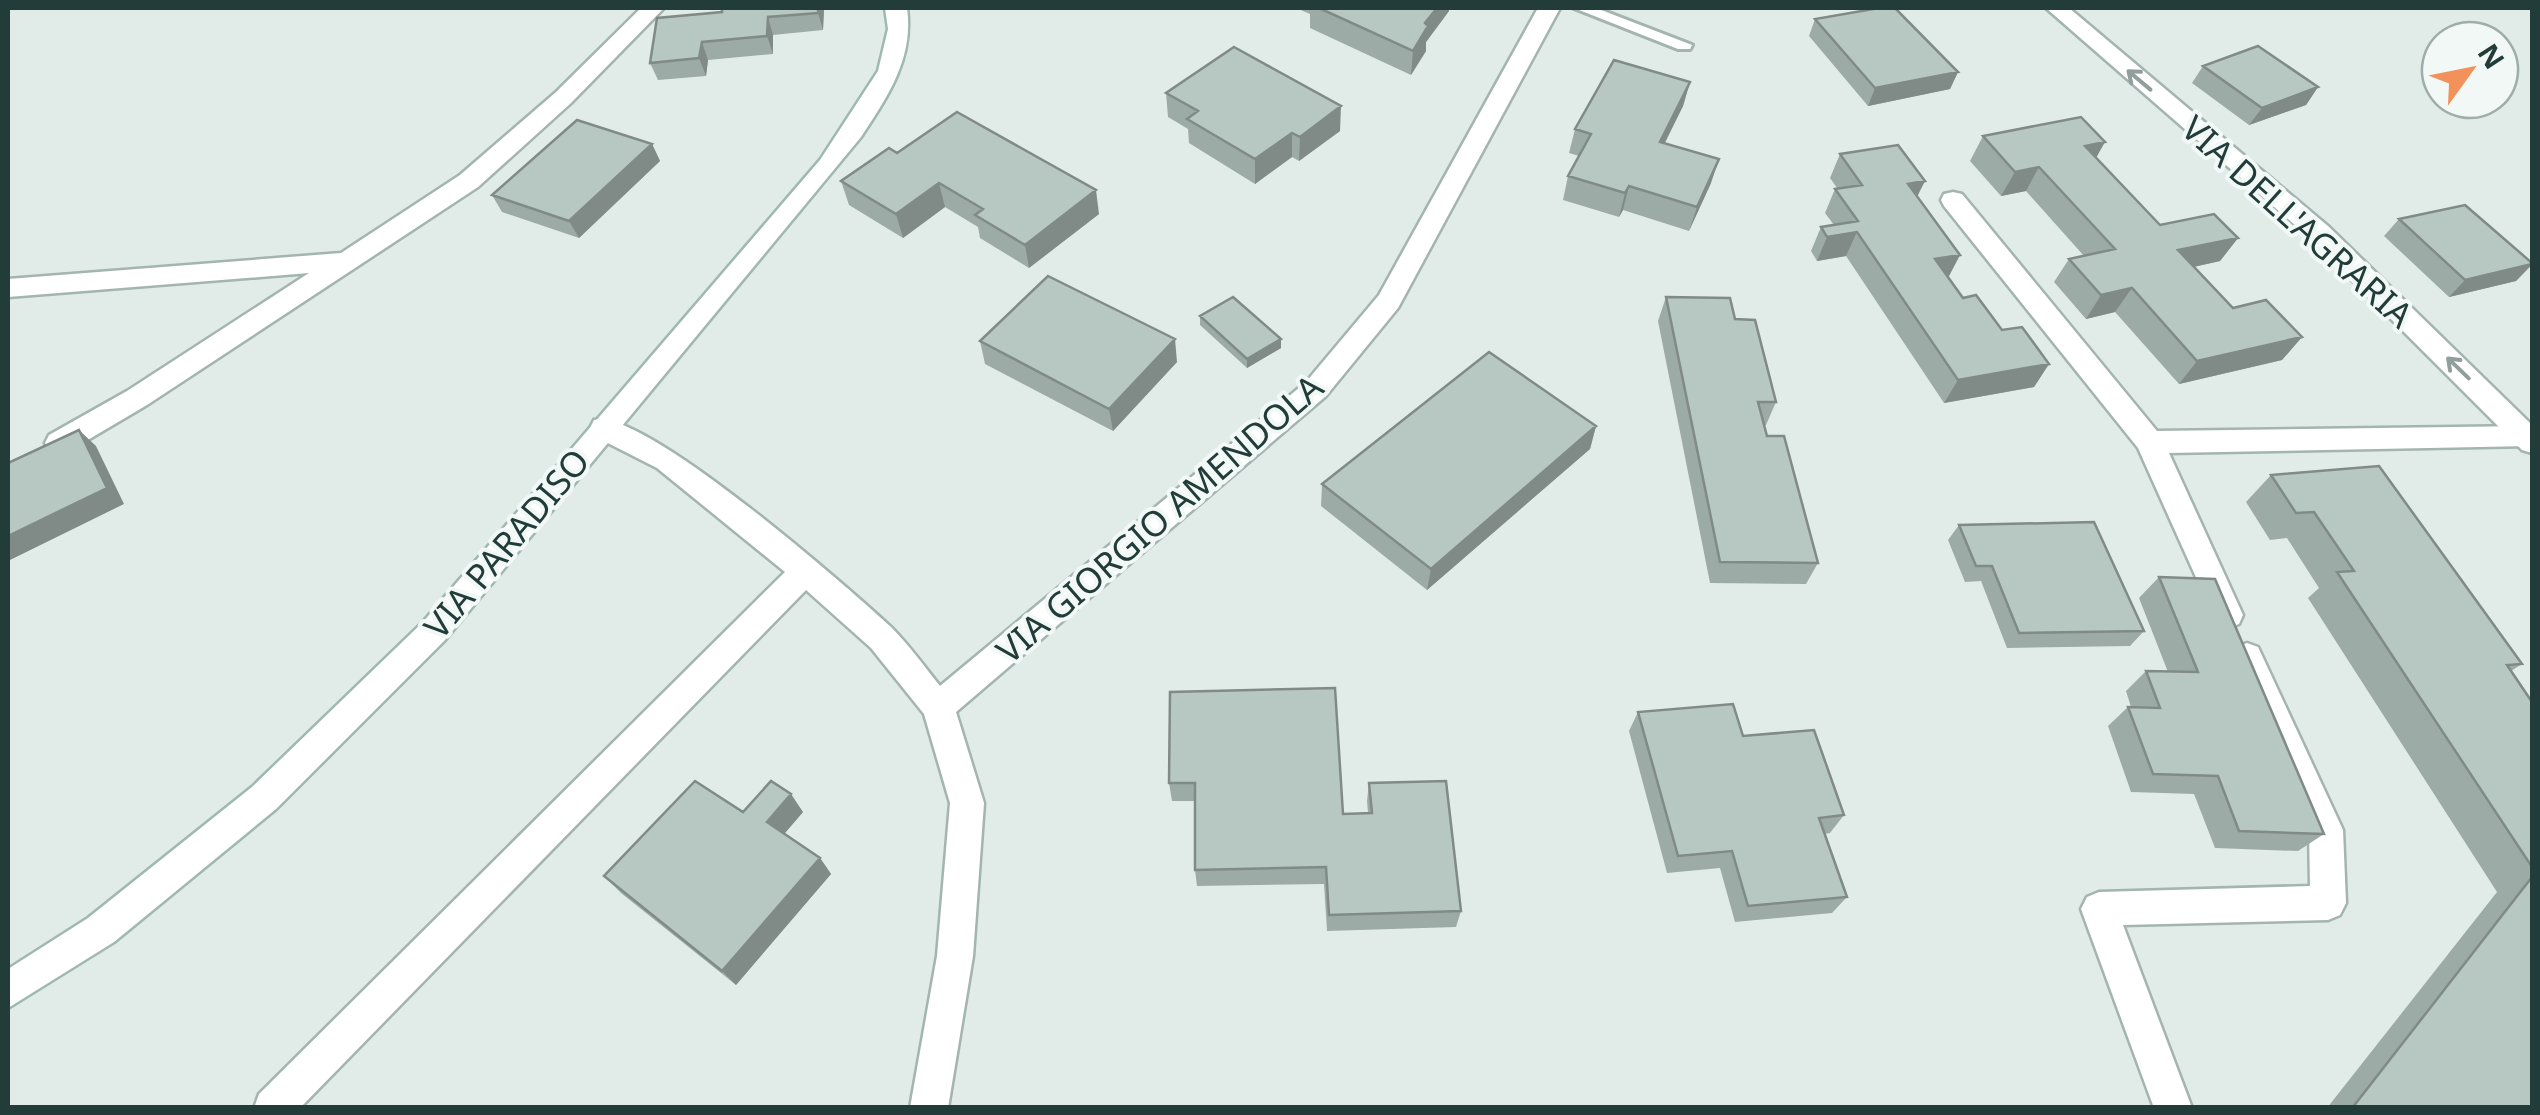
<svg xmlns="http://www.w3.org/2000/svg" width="2540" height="1115" font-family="'Noto Sans',sans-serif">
	<rect width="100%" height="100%" fill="#e1ece8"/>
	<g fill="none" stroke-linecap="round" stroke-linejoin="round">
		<g stroke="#a4b4b0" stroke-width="6">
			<path id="service" d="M1574,8H1596L1692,45L1690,49H1678Z"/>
		</g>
		<g stroke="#a4b4b0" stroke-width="5">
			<path id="minor" d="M641,8H664L571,103L478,187L147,405L69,451H49L45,443L49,435L127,391L309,273L8,297V279L341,253L460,175L555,93Z
				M1538,8H1560L1398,308L1326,396L956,712L984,803L973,956L948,1108H910L937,956L950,803L924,714L871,648L806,590L300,1108H254L259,1094L785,572L657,468L594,436L590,428L594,420C641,406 850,589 891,627C909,645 924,666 940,686L1306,382L1379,295Z
				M1953,192L1962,194L2157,431L2528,426L2532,428V446L2169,453L2243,615L2239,624L2228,628L2217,624L2138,448L1944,206L1941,200L1944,194Z
				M2247,643L2258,647L2343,830L2346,903L2340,915L2328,920L2123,925L2192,1108H2154L2081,909L2087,897L2099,892L2310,886L2309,830L2231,657L2236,647Z"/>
		</g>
		<g stroke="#a4b4b0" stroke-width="5">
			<path id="tertiary" d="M2046,8H2069L2329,227L2532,425V453L2522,450L2311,239Z"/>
		</g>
		<g stroke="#a0b8b2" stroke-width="5">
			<path id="secondary" d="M885,8H907C914,58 888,96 861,137L445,640L276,809L114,942L8,1008V969L88,918L252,787L423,622L820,160L878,71L888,29Z"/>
		</g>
		<use href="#service" fill="#fff" fill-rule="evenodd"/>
		<use href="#minor" fill="#fff" fill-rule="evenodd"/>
		<use href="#tertiary" fill="#fff" fill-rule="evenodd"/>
		<use href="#secondary" fill="#fff" fill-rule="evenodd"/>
	</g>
	<path fill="#9daba7" d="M824,8L823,30L773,35V54L708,60L706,76L658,80L650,63L657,18Z
		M1296,8H1449V11L1426,42V51L1411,75L1310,28V14Z
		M1815,19L1958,72L1950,89L1868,106L1809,36Z
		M2203,66L2318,87L2306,105L2249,125L2192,83Z
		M1690,82L1683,106L1665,143L1711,183L1689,231L1623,210L1619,217L1563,200L1568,176L1579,156L1569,153L1575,129Z
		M1166,93L1340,131L1299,161L1292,157L1255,184L1189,143L1188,129L1168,117Z
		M1983,136L2096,158L2160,225L2238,238L2220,261L2194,267L2233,308L2302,337L2282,360L2179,384L2115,312L2086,319L2054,282L2069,259L2084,256L2026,191L2001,196L1970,161Z
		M652,144L660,161L579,238L502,212L492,195Z
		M897,153L1099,214L1029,268L980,238L978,227L945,207L903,238L849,205L841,181Z
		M1840,154L1917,197L1960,255L1948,277L1963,298L2002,330L2049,364L2034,387L1944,403L1846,256L1817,261L1811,251L1821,227L1834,225L1825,213L1835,189L1837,188L1830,178Z
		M2399,219L2532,265L2516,281L2449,297L2384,236Z
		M1666,297L1735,319L1776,402L1766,425H1764L1767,436L1818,563L1806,584L1710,583L1658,321Z
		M1200,316L1281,339V348L1247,368L1200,325Z
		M980,341L1177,362L1113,431L985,364Z
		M1596,426L1590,449L1427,590L1321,506L1322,484Z
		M2271,475L2522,664L2511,671L2532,702V1108H2327L2497,892L2308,598L2319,588L2287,538L2270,540L2246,502Z
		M1959,525L2144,631L2130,646L2007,648L1981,581L1965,582L1948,540Z
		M2159,577L2324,834L2298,851L2215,848L2194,794L2131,792L2108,726L2128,707H2131L2126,691L2146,671L2168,672L2139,598Z
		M1170,692L1343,814L1368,813L1367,801L1369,783L1461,911L1456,927L1327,931L1324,884L1197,886L1195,870V801H1172L1169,783Z
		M1638,712L1743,736L1844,815L1830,833L1824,834L1847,897L1832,913L1735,922L1720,868L1667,873L1629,731Z
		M743,812H803L784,834L820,858L831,874L736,985L621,893L604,876Z"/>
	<path fill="#808b88" d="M818,8H824L823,30L818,13Z
		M1437,8H1449V11L1426,42V51L1411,75L1413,51L1425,23Z
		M768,17L773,35V54L767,36Z
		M702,42L708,60L706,76L699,58Z
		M1958,72L1950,89L1868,106L1875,88Z
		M1690,82L1683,106L1653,166L1660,142Z
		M2318,87L2306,105L2249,125L2262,108Z
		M1341,106L1340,131L1299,161L1300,137Z
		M1292,133V157L1255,184V159Z
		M2105,142L2091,167L2085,146Z
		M652,144L660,161L579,238L569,221Z
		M1719,159L1711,183L1689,231L1697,207Z
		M2039,167L2026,191L2001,196L2015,172Z
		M1925,181L1913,205L1908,184Z
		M939,183L945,207L903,238L896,214Z
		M1629,186L1623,210L1619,217L1625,193Z
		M1096,190L1099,214L1029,268L1025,245Z
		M1857,232L1846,256L1817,261L1827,237Z
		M2238,238L2220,261L2161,274L2178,250Z
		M1960,255L1948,278L1935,259Z
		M2532,264L2516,281L2449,297L2465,280Z
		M2132,288L2115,312L2086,319L2101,295Z
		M2302,337L2282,360L2179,384L2197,361Z
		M1175,339L1177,362L1113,431L1109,409Z
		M1281,339V348L1247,368V359Z
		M2049,364L2034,387L1944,403L1958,380Z
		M1596,426L1590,449L1427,590L1431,569Z
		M79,430L96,446L124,504L8,561V536Z
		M791,794L803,812L779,840L767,822Z
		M820,858L831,874L736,985L722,971Z"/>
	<path fill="#b7c7c2" stroke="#808b88" stroke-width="2.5" d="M722,8H818V13L768,17L767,36L702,42L699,58L650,63L657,18L722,12Z
		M1319,8H1437L1425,23L1428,26L1413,51Z
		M1879,8H1895L1958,72L1875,88L1815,19Z
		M2258,46L2318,87L2262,108L2203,66Z
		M1234,47L1341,106L1300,137L1292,133L1255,159L1187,119L1198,111L1166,93Z
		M1614,60L1690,82L1660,142L1719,159L1697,207L1629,186L1625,193L1568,176L1591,134L1575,129Z
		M957,112L1096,190L1025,245L975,215L983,209L939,183L896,214L841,181L889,148L897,153Z
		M2081,117L2105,142L2085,146L2160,225L2214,214L2238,238L2178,250L2233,308L2266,300L2302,337L2197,361L2132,288L2101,295L2069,259L2115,249L2039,167L2015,172L1983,136Z
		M577,120L652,144L569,221L492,195Z
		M1898,145L1925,181L1908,184L1960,255L1935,259L1963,298L1976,295L2002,330L2022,327L2049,364L1958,380L1857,232L1827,237L1821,227L1858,221L1835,189L1862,185L1840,154Z
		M2465,205L2532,263V264L2465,280L2399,219Z
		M1048,276L1175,339L1109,409L980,341Z
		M1233,297L1281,339L1247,359L1200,316Z
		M1666,297L1730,298L1735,319L1755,320L1776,402H1758L1767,436H1784L1818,563L1720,562Z
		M1489,352L1596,426L1431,569L1322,484Z
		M79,430L107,488L8,536V463Z
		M2379,466L2522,664L2507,665L2532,702V867L2337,572L2354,571L2314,512L2296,513L2271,475Z
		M2094,522L2144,631L2019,633L1992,566H1976L1959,525Z
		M2159,577L2215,579L2324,834L2239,831L2218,776L2153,774L2128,707L2160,708L2146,671L2198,672Z
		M1335,688L1343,814L1372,813L1369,783L1446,781L1461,911L1329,915L1326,867L1195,870V783H1169L1170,692Z
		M1733,704L1743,736L1814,730L1844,815L1819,818L1847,897L1748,906L1732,851L1678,856L1638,712Z
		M695,781L743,812L771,781L791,794L767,822L820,858L722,971L604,876Z
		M2532,877V1108H2354L2353,1107Z"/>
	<defs><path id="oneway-shaft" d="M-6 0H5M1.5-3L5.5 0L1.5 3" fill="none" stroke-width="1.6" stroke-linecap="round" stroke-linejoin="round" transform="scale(2.5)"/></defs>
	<g stroke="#909e9c">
		<use href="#oneway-shaft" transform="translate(2139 80) rotate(-140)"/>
		<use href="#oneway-shaft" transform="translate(2458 368) rotate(-136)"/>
	</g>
	<g text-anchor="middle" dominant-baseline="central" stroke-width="8" stroke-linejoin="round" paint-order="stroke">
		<g font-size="35" fill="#223d39" stroke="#f2f8f6">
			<text transform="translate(2298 221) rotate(42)">VIA DELL'AGRARIA</text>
			<text transform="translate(1159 518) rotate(-41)">VIA GIORGIO AMENDOLA</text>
			<text transform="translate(506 543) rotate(-50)">VIA PARADISO</text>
		</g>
	</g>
	<rect width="2540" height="1115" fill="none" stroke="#223d39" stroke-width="20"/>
	<g transform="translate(2470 70) rotate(57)"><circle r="48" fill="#f2f8f6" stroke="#9fadaa" stroke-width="2.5"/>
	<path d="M0-8L18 38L0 25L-18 38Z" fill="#f2915a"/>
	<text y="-15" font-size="28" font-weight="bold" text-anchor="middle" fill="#223d39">N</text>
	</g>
</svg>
